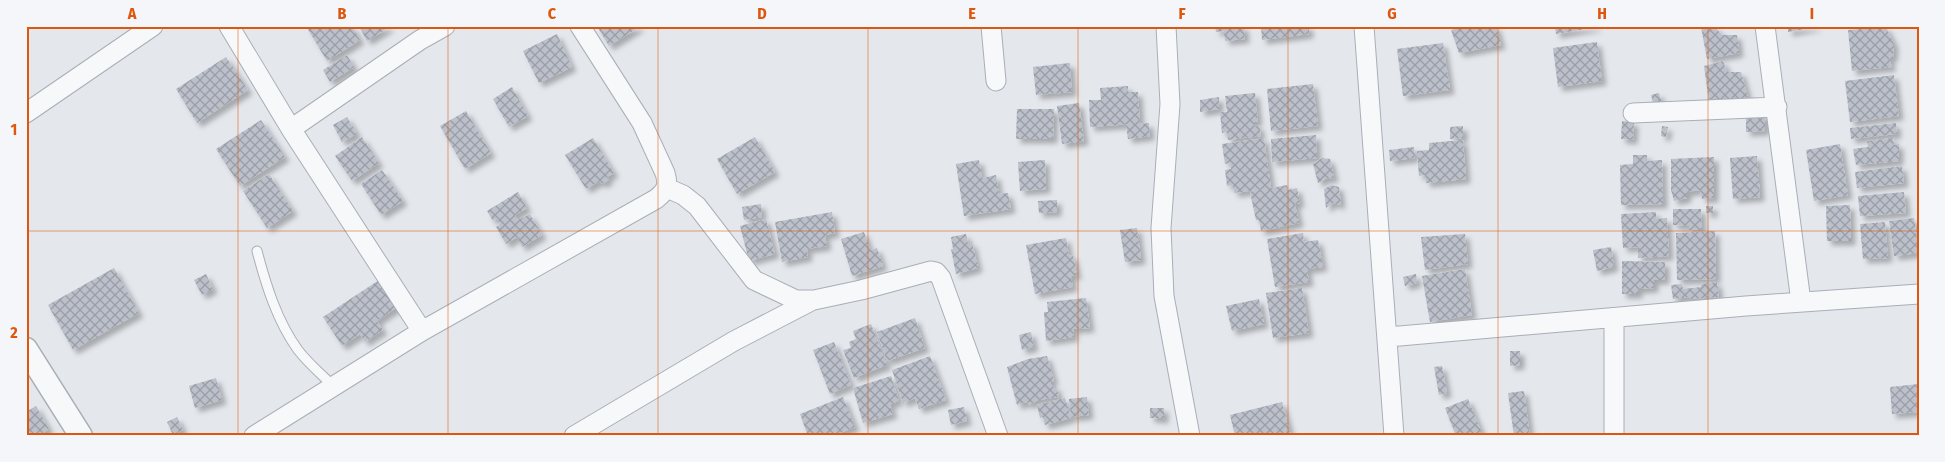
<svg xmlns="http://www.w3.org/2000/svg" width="1945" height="462" font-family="'Fira Sans Condensed',sans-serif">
	<defs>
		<pattern id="building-cross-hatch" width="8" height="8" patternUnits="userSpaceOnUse" patternTransform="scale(1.25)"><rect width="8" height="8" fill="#bbc0ca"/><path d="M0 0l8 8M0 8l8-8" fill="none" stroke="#989da6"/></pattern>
		<filter id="shadow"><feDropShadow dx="4.5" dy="4.5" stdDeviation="2.5" flood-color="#0004"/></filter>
	</defs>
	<rect width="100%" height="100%" fill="#e4e7ec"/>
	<path fill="url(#building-cross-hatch)" filter="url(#shadow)" d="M306,26H352L360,40L327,61Z
		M359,26H391L367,41Z
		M597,26H641L609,46Z
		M1215,26H1244L1245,39L1225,41L1224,31L1216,32Z
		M1261,26H1309V34L1262,40Z
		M1465,26H1496L1501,45L1459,53L1451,30Z
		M1555,26H1596L1597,27L1556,34Z
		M1714,26L1722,35H1737L1739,53L1707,59L1701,27Z
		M1788,26H1816V27L1788,32Z
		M1886,27L1894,44L1893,58H1889L1892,67L1852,71L1848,30Z
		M557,34L572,67L539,83L523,51Z
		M1597,42L1602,81L1558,87L1553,48Z
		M1443,43L1450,90L1403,96L1397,49Z
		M347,55L354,67L330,82L323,70Z
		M226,57L248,90L197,123L176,89Z
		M1723,61L1727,72H1741L1748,97L1709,102L1704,66Z
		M1070,63L1072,92L1036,95L1033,67Z
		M1894,75L1899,116L1850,122L1845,81Z
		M1313,84L1318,126L1271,131L1267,89Z
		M1128,86V92H1138L1140,124L1149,123L1150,136L1128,139L1126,125L1132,124L1090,127L1089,100H1101L1100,88Z
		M512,87L528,116L509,127L493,99Z
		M1255,93L1258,121L1254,122V126L1259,125L1261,136L1228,140L1227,132L1222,133L1220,112H1227L1225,96Z
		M1659,93L1662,104L1654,107L1651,95Z
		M1219,97V109L1200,112V100Z
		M1079,103L1084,141L1062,144L1057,106Z
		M1017,109H1054L1053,139H1016Z
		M466,111L491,153L465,169L440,126Z
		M1765,114V131L1746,132V115Z
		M347,117L357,134L342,142L333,125Z
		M261,120L285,157L240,186L216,149Z
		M1622,121L1634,122L1633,140L1621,139Z
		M1896,123L1897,134L1851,139L1850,128Z
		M1463,126V138L1450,139V127Z
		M1662,126L1668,127L1666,137L1661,136Z
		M1316,135L1317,158L1272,162L1271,139Z
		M362,137L379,163L352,181L335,156Z
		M755,137L775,172L737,194L717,159Z
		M593,138L614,173L607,177L609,180L602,184L600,181L586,189L565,155Z
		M1264,138L1271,188L1287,185L1288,190L1297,188L1300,203L1295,204L1299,223L1261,231L1259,220H1256L1250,192L1264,189L1234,193L1233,185L1227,186L1225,170L1231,169L1230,163L1225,164L1222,144Z
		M1893,138L1894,145L1899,144V161L1856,165L1853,149L1868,147L1867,141Z
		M1463,140L1466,179L1426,183L1425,175L1419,176L1417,151L1429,150V143Z
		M1840,144L1848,195L1814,201L1806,150Z
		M1414,147L1415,158L1390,161L1389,150Z
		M1633,155H1647V161L1662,160L1663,204L1621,205L1620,165L1633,164Z
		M1757,156L1760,197L1733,199L1730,158Z
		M1714,157V198L1702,199L1700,190L1687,192V198L1674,201L1671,190V159Z
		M1322,158L1330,159L1334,178L1325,179L1318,183L1313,164Z
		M979,160L982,178L996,175L999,194L1008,193L1011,209L964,216L956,164Z
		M1045,160L1046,189L1020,191L1018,162Z
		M1902,166L1904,183L1857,188L1855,172Z
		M382,170L403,201L381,215L361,184Z
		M269,174L293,211L267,228L243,191Z
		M1331,185L1339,187L1341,205L1333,203L1326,208L1324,189Z
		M518,192L527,208L515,215L518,220L530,214L542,235L522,247L517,237L506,244L496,227L500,224L497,218L493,221L487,211Z
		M1904,192L1906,213L1860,216L1858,196Z
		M1057,200V212L1039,213L1038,201Z
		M761,204L762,217L744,220L742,207Z
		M1850,205L1851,241H1827L1826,206Z
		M1706,206H1713V213H1706Z
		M1673,209H1701L1702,230H1689V226L1673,225Z
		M832,212L835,233L825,235L827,246L807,249L808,257L782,262L775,222Z
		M1656,212V219L1667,218L1669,256L1638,258V247L1623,248L1621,214Z
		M1914,218L1919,253L1894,256L1889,221Z
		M766,219L775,254L749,261L740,226Z
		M1885,222L1888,258L1863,259L1860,224Z
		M1137,228L1141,260L1125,262L1120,230Z
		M1715,231L1716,279L1677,280L1676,233Z
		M864,232L870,250L877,248L883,266L852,276L841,239Z
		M1303,233L1304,242L1318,240L1323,267L1307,269L1309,282L1275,287L1267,239Z
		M966,234L968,244L972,242L978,268L956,274L951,249H953L951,237Z
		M1465,234L1468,264L1425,270L1421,237Z
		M1066,238L1069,256L1073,255L1077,275L1071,276L1073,287L1035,294L1026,245Z
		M1611,247L1614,267L1597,271L1593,250Z
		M1622,261L1665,262V280H1654V288L1638,289V294H1622Z
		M114,268L139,313L73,350L48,305Z
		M1465,269L1472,315L1430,322L1422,276Z
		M206,274L213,289L202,295L194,280Z
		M1416,274L1417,283L1405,286L1403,277Z
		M379,280L397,307L377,321L383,330L365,342L360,334L342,346L323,317Z
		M1717,282L1719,297L1690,299V297L1673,299L1671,285L1682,284L1683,289L1701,287V284Z
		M1302,288L1309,333L1273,338L1266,293Z
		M1086,298L1090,328L1073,329L1074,337L1046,341L1044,312H1048L1047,302Z
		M1259,299L1264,324L1232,331L1226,306Z
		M915,318L925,348L887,361L877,332Z
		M871,324L887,365L854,378L843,350L851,348L849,342L856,339L853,331Z
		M1031,332L1034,347L1022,350L1019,335Z
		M834,342L851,385L830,394L813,350Z
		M1510,351H1520V365L1510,366Z
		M930,356L946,400L919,409L915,398L903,403L892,370Z
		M1047,356L1054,381L1050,382L1052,387L1056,386L1059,397L1038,400L1029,405L1028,402L1017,405L1007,367L1028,359Z
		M1442,366L1447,393L1439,395L1434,367Z
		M891,376L899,401L890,404L893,414L863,423L853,388Z
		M216,378L222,400L195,408L189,386Z
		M1919,384V412L1892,414L1890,387Z
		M1524,391L1530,436H1514L1508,393Z
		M843,397L855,427L833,436H808L800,414Z
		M1087,397L1089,415L1071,417L1069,399Z
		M1065,398L1071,418L1045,425L1043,417L1040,418L1037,405Z
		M1468,399L1483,436H1456L1445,408Z
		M1282,402L1291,436H1235L1230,415Z
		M36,406L49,429L39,436H28L26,433V412Z
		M964,407L967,421L951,425L948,410Z
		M1150,408H1164V419L1150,418Z
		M177,417L183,430L173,435L167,422Z"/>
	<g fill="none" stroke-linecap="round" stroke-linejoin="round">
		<g stroke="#a9aeb7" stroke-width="11">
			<path id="service" d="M257,251C266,285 277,321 298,350C308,363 321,374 333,386"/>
		</g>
		<g stroke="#a9aeb7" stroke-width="21">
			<path id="minor" d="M229,26L291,129L422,331
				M991,26L996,81
				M1166,26L1170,104L1161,228L1164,296L1190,436
				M1364,26L1394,436
				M1765,26L1801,302
				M26,113L153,26
				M1633,113L1777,107
				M291,129L420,40L445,26
				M667,188L683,195L697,206L754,280L796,300H814L861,290L931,271L936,272L941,278L998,436
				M1614,318V436
				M1388,337L1746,306L1919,294
				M254,436L422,331L656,199C666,191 669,186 665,173L642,123L580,26
				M574,436L734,341L813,300"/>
		</g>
		<g stroke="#a9aeb7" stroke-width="25">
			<path id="tertiary" d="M26,349L81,436"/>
		</g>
		<use href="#service" stroke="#f7f8fa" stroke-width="9"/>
		<use href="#minor" stroke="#f7f8fa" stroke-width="19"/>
		<use href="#tertiary" stroke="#f7f8fa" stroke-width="22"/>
	</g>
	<path fill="none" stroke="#df570f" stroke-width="1" stroke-opacity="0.55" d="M238,26V436M448,26V436M658,26V436M868,26V436M1078,26V436M1288,26V436M1498,26V436M1708,26V436M26,231H1919"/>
	<rect width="1945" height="462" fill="none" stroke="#f4f6f9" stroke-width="55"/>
	<rect x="28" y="28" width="1890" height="406" fill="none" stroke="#df570f" stroke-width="2"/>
	<g font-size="16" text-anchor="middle" font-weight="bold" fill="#df570f">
		<text x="132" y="19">A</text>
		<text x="342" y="19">B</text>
		<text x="552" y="19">C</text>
		<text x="762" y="19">D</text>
		<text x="972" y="19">E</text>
		<text x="1182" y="19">F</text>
		<text x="1392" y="19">G</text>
		<text x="1602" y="19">H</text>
		<text x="1812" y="19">I</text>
		<text x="14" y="135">1</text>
		<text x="14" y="338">2</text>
	</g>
</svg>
